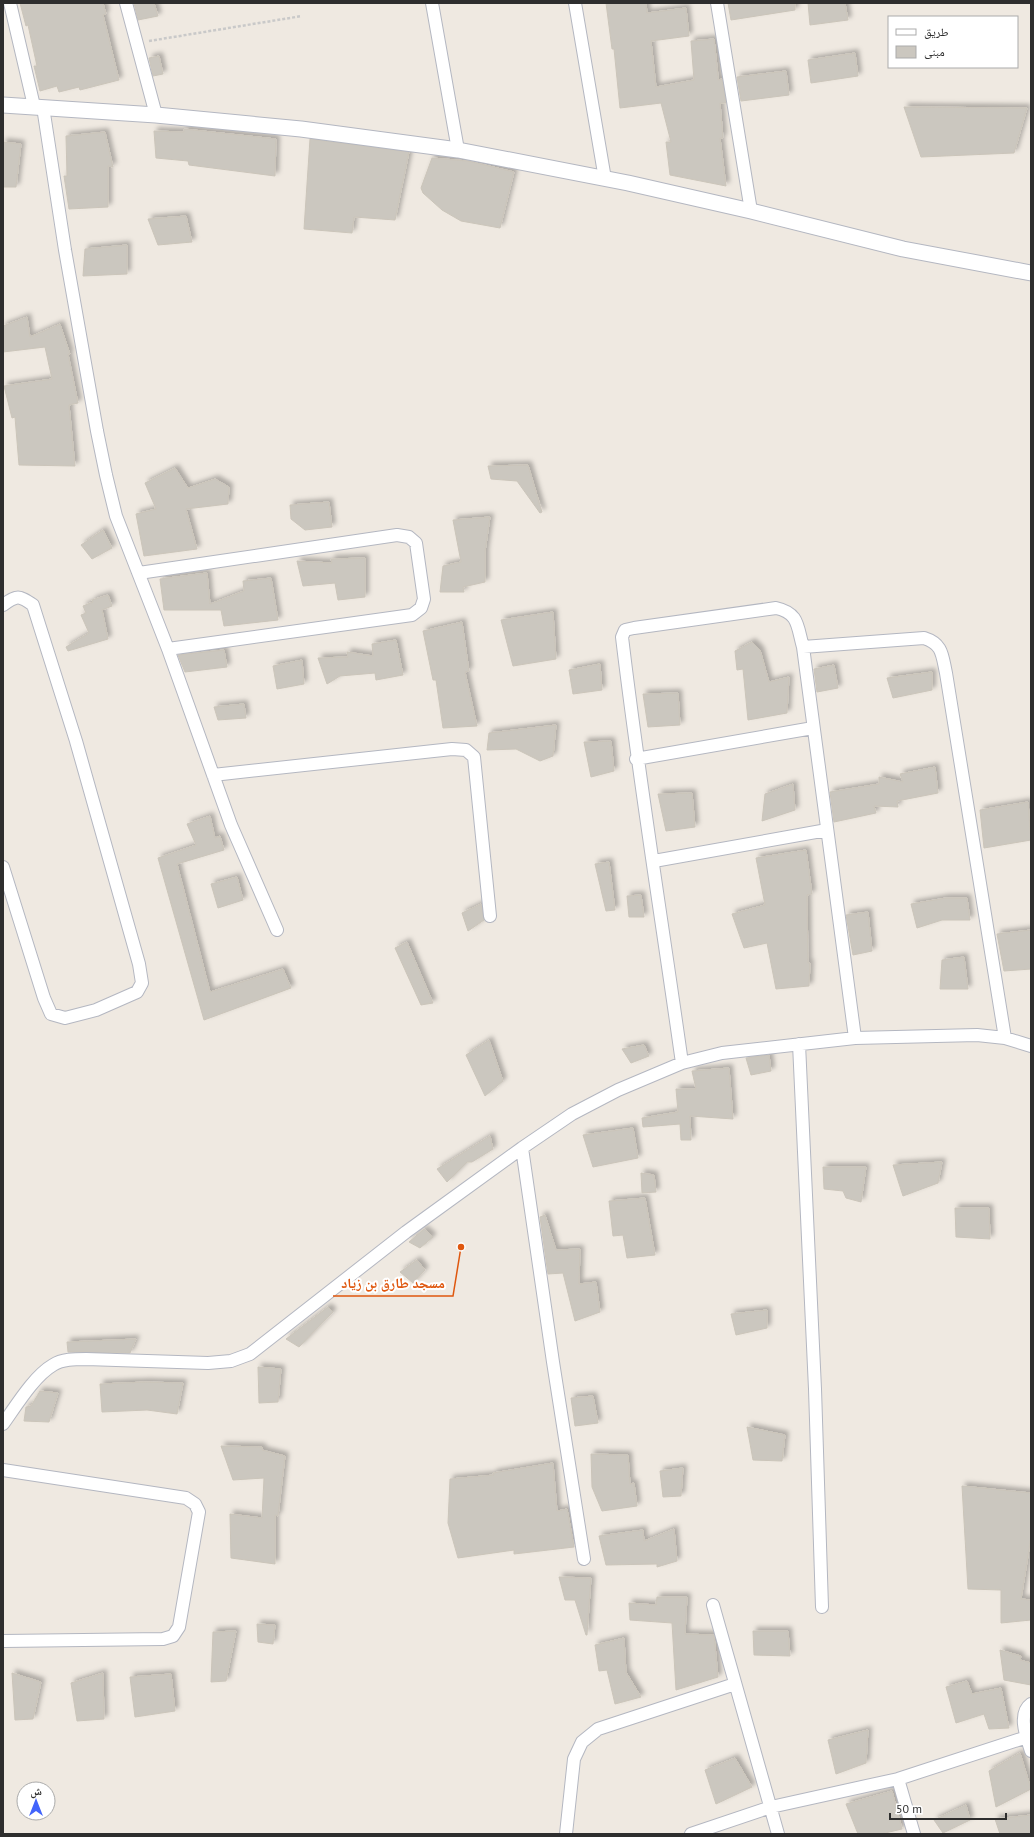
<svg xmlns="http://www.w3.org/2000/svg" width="1034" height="1837" font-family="'PT Sans','Noto Naskh Arabic',sans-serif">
	<defs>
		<filter id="shadow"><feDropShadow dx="3.5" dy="-3.5" stdDeviation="2" flood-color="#0004"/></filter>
	</defs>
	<rect width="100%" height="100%" fill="#efe9e1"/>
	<path fill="#cbc7bf" stroke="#cbc5ba" filter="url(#shadow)" d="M20,3H103L106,14L103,15L119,80L80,90L79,87L59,92L57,86L40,91L34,66H37L28,25L26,26Z
		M134,3H154L158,16L138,20Z
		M606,3H646L647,13L686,8L689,36L651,41L656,87L694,80L691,41L714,39L718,76V80L722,79L726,103H720L723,138H720L726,186L670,175L666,142H671L661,103L620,108L614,49H612Z
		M728,3H795V10L731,20Z
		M808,3H845L848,20L810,25Z
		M855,53L858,76L811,83L808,60Z
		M159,56L163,74L153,76L149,58Z
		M786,71L789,95L741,101L737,77Z
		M904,107L1027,108L1014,153L921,157Z
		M184,129L276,139L275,176L189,165L188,161L156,158L154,131L184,132Z
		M105,132L113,167L108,166V207L69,209L64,176H67L66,136Z
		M310,139L409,152L395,220L354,217L352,233L304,229Z
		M3,142L21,144L16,187H3Z
		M432,158L468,161L514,172L500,228L461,221L442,210L423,193L421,188Z
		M186,216L192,242L158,245L148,219Z
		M127,245V274L83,276L85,249Z
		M27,317L30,337L60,324L70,354H68L78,403L69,405L75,466L19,465L15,417L12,418L4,386L52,379L45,347L3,352V326Z
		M528,465L542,512L540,513L517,481L491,479L488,466Z
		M175,468L188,488L215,479L229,487L228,504L186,509L197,549L144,556L136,514L156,509L145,483Z
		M329,502L332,527L305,530L291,519L290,505Z
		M490,517L485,552V582L463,587L464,592H440L443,566L461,562L453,520Z
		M103,530L112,548L92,559L81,545Z
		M365,558V597L338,600L335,583L303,586L297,561L332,563L331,559Z
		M207,573L210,604L244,591L243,581L271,578L278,620L224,626L221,610H164L160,579Z
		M108,595L112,606L102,610L108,639L68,651L66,647L89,633L81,615L86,613L83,606L93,602L92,600Z
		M553,612L556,659L513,666L501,620Z
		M462,622L469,671L465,672L477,726L443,728L436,680H433L423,631Z
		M396,640L403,675L376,680L375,673L340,676L327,684L318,658L348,657L347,652L373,656L372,644Z
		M752,642L760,650L769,682L789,677L787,713L748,720L743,669L737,670L735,651Z
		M224,650L227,667L185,672L178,655Z
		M302,660L304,684L277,689L273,666Z
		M600,664L602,690L573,694L569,670Z
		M834,665L838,688L817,692L814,669Z
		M932,672V690L893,698L887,678Z
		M678,693L680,725L648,727L643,694Z
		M244,704L246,718L218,720L214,707Z
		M556,725L553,756L540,761L516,749L487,750L489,733Z
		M611,741L614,771L591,777L584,742Z
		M935,767L938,793L897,801L898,807L874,806L876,813L834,822L830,792L879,784V777L903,782L900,774Z
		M793,784L795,810L762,821L765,794Z
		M692,793L695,827L666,831L658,794Z
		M1028,802L1031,840L984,848L980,810Z
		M210,816L215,838L220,836L224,850L177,864L210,992L283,969L291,988L204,1020L158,858L196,845L187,824Z
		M806,850L812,894L807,895L808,963H810L809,986L776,989L767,943L744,948L732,914L765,905L756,858Z
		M609,862L615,910L606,911L595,864Z
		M237,877L243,900L218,908L211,884Z
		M641,895L644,917H629L627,896Z
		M946,898H967L970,920H942L917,928L911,904Z
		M481,904L484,920L468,931L462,913Z
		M868,912L872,951L853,955L846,915Z
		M1031,930V969L1004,971L997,934Z
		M407,942L433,1003L421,1005L395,948Z
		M964,957L968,989H940L942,960Z
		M489,1040L503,1081L485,1096L466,1055Z
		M644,1045L649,1056L631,1063L622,1049Z
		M769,1055L771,1071L751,1075L746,1058Z
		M729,1068L733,1119L690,1116L691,1140H681L680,1124L643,1127L642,1118L678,1112L676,1089H696L692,1071Z
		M633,1128L638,1158L593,1167L583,1135Z
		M490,1136L493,1149L472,1162H467L447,1182L437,1169Z
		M942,1162L938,1183L903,1196L893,1165Z
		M823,1167H866L861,1202L846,1198L843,1191L824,1189Z
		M641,1173L654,1175L656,1192L642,1193Z
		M645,1198L655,1255L627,1258L623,1235L613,1236L609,1201Z
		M955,1208H989L990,1239L956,1237Z
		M545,1215L556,1250L580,1249L579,1284L596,1282L600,1312L575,1321L563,1273L548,1274L540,1217Z
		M424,1229L433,1237L420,1248L409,1242Z
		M417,1260L425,1270L413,1283L400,1272Z
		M328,1307L333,1312L299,1347L286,1339Z
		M767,1310V1328L736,1335L731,1314Z
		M136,1339L130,1353L68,1352L67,1342Z
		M258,1367L281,1369L278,1402L259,1403Z
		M146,1382L183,1383L177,1414L147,1410L102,1412L100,1384Z
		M40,1391L58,1393L49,1422L24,1421L26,1407L31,1406Z
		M593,1396L598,1423L575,1426L571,1398Z
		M747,1427L785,1435L782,1461L753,1460Z
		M221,1446L262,1447V1450L285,1456L278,1516L275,1515V1564L231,1558L230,1514L262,1518L264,1478L233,1480Z
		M591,1454L628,1455L630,1484L634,1483L637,1506L602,1511L592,1487Z
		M553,1463L557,1511L567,1509L574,1547L514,1554V1550L458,1558L448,1523L450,1479L494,1475L493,1473Z
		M683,1468L681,1496L663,1497L660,1471Z
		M962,1486L1031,1493V1537L1021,1599L1031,1600V1620L1001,1623V1590L968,1589Z
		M674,1529L677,1561L657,1567V1564L606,1565L599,1536L643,1530L644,1541Z
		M559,1577L591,1578L587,1635H586L575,1600H565Z
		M657,1597H687L685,1634L714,1635L718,1677L676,1690L672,1623L630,1620L629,1603L656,1605Z
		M257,1624L275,1625L273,1644L258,1642Z
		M236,1631L226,1681L211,1682L213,1632Z
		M753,1631H788L790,1656L754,1655Z
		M624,1638L626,1672L641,1697L615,1704L607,1670L599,1671L595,1645Z
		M1000,1650L1021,1656L1020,1660L1031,1663V1685L1004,1680Z
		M12,1673L41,1682L33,1719L15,1720Z
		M103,1673L104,1719L77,1721L71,1683Z
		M171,1674L175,1711L135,1717L130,1677Z
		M967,1681L972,1694L1001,1688L1009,1728L989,1729L984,1714L956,1723L946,1687Z
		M868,1730L866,1763L836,1774L828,1740Z
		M1020,1753L1031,1789L996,1807L989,1771Z
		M735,1758L752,1787L716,1804L705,1770Z
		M892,1791L902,1829L881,1834H858L846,1804Z
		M966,1805L970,1820L943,1833L934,1820Z
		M1031,1815V1834H1000L995,1819Z"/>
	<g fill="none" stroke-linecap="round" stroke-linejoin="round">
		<g stroke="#b4b7c1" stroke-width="14">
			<path id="minor" d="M10,3L34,106
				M126,3L156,115
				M432,3L458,150
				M575,3L605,179
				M717,3L751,211
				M43,107L65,250L97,431L106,475L116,516L168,649L231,825L277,930
				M139,573L397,535L409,537L416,543L424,599L421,608L412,615L168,649
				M3,605C17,595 19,595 33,605L76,741L139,964L142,983L137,992L96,1010L65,1018L51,1014L44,998L3,867
				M803,647L924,638C943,644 942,655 946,673L1005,1038
				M636,759L813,728
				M213,775L452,749L466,750L474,757L490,916
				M654,861L827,830
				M799,1044L815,1389L822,1607
				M682,1063C662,921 639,780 622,637L625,630L634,628L776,608C799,613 797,626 803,647L855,1038
				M522,1148L553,1362L584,1559
				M3,1424C16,1406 34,1376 53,1365C62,1359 75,1359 86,1359L208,1363L231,1361L250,1354L406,1232L522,1148L572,1114L618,1090L682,1063L722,1053L855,1038L977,1035L1005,1038L1031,1046
				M3,1470L186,1498L195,1504L199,1512L179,1627L173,1636L163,1639L3,1641
				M713,1605L778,1834
				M1031,1704C1017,1714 1027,1738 1031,1751
				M898,1779L914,1834
				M566,1834L574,1759L582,1742L598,1729L735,1684
				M691,1834L771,1807L898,1779L1027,1737"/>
		</g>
		<g stroke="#b4b7c1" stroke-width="17">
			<path id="tertiary" d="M3,105L156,115L301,129L458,150L628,183L751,211L903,249L1031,273"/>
		</g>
		<path stroke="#c9c9c9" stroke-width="2.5" stroke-dasharray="3 2" stroke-linecap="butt" d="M149,41L302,16"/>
		<use href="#minor" stroke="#fff" stroke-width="12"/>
		<use href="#tertiary" stroke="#fff" stroke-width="15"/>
	</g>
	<path fill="none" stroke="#df570e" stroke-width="1.5" d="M461 1247L453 1296H333"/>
	<circle fill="#df570e" stroke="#fff" stroke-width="1.5" cx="461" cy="1247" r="4"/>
	<g font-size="14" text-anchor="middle" font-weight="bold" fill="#df570e" stroke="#fff" stroke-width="4" stroke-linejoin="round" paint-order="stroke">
		<text x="393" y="1288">مسجد طارق بن زياد</text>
	</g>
	<rect width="1034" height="1837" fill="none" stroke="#2e2e2e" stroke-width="8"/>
	<rect x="888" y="16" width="130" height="52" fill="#ffffff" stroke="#ababab"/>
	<rect x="896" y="29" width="20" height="6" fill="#ffffff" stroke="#ababab"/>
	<text x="924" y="36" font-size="12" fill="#2e2e2e">طريق</text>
	<rect x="896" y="46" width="20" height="12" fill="#cbc7bf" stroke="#ababab"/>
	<text x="924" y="56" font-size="12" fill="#2e2e2e">مبنى</text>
	<g transform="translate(36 1801)"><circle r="19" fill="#ffffff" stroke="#ababab"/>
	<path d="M0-3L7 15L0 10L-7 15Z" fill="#4264fb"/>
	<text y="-6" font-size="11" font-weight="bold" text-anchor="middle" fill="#2e2e2e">ش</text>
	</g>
	<path d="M890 1813v6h116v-6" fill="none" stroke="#2e2e2e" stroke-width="2"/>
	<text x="896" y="1813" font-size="12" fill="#2e2e2e" stroke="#ffffff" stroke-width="3" paint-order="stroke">50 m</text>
</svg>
